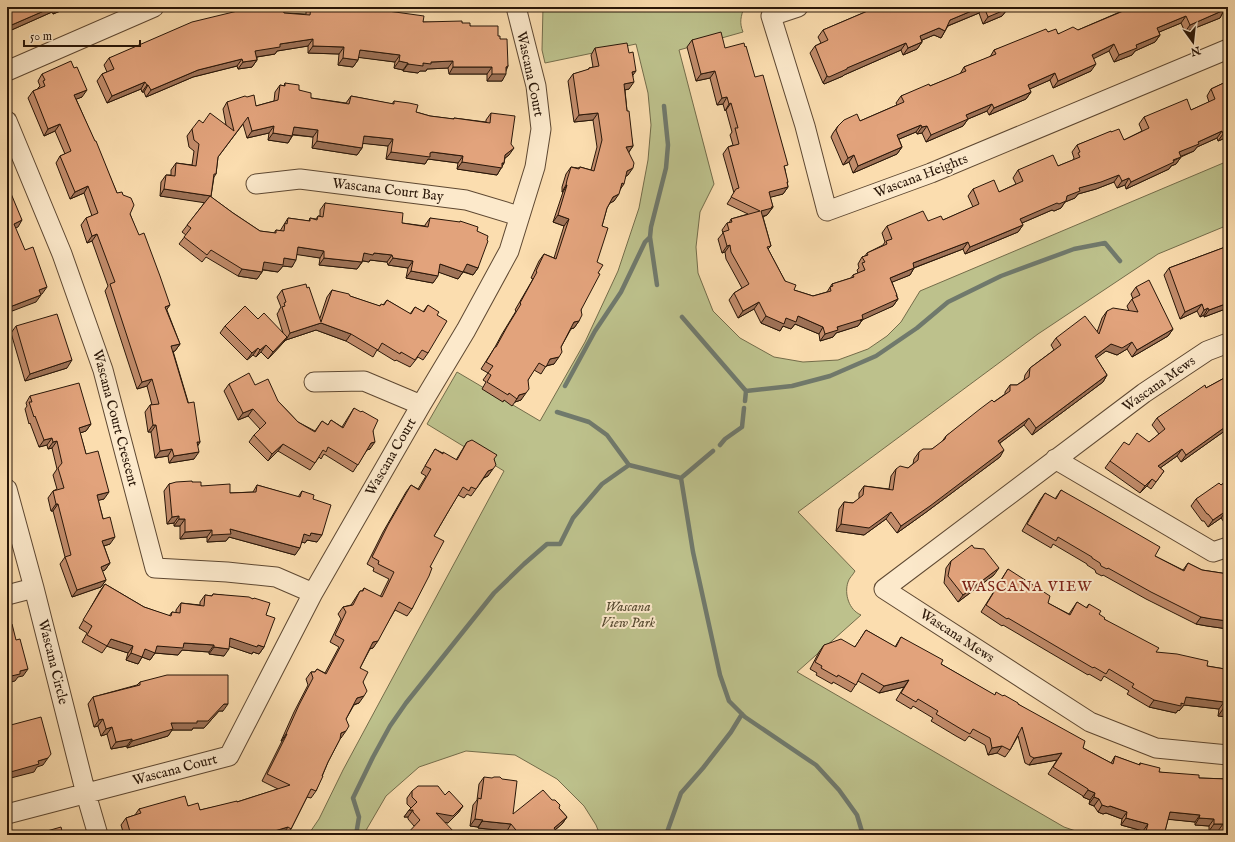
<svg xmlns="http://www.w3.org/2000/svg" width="1235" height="842" font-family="'IM FELL English',serif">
	<rect width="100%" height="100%" fill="#fbddaf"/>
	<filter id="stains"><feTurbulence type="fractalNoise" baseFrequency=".005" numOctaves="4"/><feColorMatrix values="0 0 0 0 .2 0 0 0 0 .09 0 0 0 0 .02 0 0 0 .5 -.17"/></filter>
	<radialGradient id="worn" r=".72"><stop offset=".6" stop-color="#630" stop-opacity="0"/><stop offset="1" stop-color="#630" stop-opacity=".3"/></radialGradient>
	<path fill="#bdc18c" stroke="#736c4a" d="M543,7H744C741,17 739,22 743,32L679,50L714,184L700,212L696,247L698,273L713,311L740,338L774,357L803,362L838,360L868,349L887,336L901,322L920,291L1228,161V225L1158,254L1038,334L798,512L855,571C853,575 849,578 848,582C844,594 849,610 861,615L797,672L1064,827L1087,835H600L596,825L584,806L557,779L515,755L466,751L419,767L386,796L365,832V835H308L319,819L343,770L504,471L427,424L457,372L540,421L585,342L618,271L639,208L648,160L651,125L648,93L636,44L545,63L542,50Z"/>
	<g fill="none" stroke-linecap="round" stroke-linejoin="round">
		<path stroke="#70796c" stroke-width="4.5" d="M657,285L650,237L651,227L666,168L668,145L664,106
			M682,317L746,391
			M565,386L595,331L621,292L645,242L650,237
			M745,401L746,391L792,386L830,376L876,356L917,328L948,302L1001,276L1074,249L1105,243L1120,261
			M557,412L589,422L607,435L629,465
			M720,445L725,439L742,427L744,408
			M681,478L693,552L720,675L729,701L745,717L816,765L839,790L857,815L863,835
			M681,478L713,451
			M356,835L359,817L353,798L373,757L390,726L406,703L494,593L524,564L547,544H560L573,518L602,484L629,465L681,478
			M666,835L681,793L703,768L731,732L742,714"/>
		<g stroke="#5e4832" stroke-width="21">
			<path id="minor" d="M798,7L771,16L805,126L827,211L931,173L1228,49
				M7,71L154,7
				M7,121L62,254L103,370L155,568L227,572L276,577L313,593
				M256,184L300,179L466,200L519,216
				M1228,343L1207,351L1144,393L884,589L1090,722L1156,748L1228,755
				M314,382L364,381L421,405
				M1055,459L1213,552L1228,547
				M7,489L34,588L86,794L98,835
				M7,595L34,588
				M7,814L229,756L313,593L421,405L466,330L509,251L535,167L541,129L536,86L516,7"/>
		</g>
		<use href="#minor" stroke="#fce9cb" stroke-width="19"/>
	</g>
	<path fill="#c28c6b" stroke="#291608" d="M7,7H70L53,14L52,12L7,32Z
		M308,7H359L423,22L462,23L498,36L500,39L508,66L502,81H487V74H449L448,68L427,69L426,71H420L418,73L403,71V70L394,68L395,62L358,57V60L353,67L338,65L339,54L308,53V46L277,51L275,54L257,57V60L252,67L238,69L237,66L193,77L146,97L144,92H142L141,89L107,103L97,81L102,74L107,72L104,65L109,58L284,13L306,14V10Z
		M877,7H1014L1006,11L1002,16L983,24L979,13L948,26L945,31L941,38L934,35L922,40V42L917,49L903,55L901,50L844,75L843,76L824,84L823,83L810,53L815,46L821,43L818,37L823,30Z
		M1125,7H1223L1224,10L1220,18L1185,32L1181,23L1159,32L1160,35L1155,42L1135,51L1132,55L1114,62L1109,51L1093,58L1091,71L1053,88L1050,80L1029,89L1031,92L1026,99L989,115L987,111L968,119L963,126L926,142L922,133L917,134L916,132L899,139L902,147L897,154L853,173L849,162L843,165L831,137L833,133L838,126L860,121L897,105L896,103L901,96L930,86L960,74L964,67L990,57L994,50L1048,32L1058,34L1078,30L1122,11Z
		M692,40L725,48L755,77L785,169L788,187L783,194L770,197L773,207L767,215L763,217L771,246L768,249L785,281L794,290L813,296L827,292L832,284L851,278L853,275L858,273L857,270L859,268L858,264L862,257L865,256L867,253L883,245L885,242L882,233L887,226L943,220L973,207L968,196L973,189L999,192L1016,184L1013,178L1018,170L1058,166L1073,160L1074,158L1072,152L1077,145L1111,132L1124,140L1142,131L1139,124L1144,117L1191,110L1209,102L1207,96L1211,89L1228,81V137L1218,141L1217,138L1197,147L1194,151L1181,157L1176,164L1171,166L1169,169L1126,189L1125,185L1117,188L1114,182L1096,189L1078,194L1075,198L1065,202L1061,208L1054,211L1052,210L1022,223L1023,225L1018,232L965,254L963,249L914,268L910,275L892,282L898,299L893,306L863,319L858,326L836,333L833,337L820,341L819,334L795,324L791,329L783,326L780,331L761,323L754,309L738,318L729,300L734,293L742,288L726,259L725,252L722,253L718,239L723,233L722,230L727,223H729L731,219L748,214L727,204L734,193L723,154L728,147L733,145L730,135L732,132L726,110L725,111L723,104L717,105L710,78L696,81L687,47Z
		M595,48L633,76L629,89L625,90L627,111L633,146L629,152L628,175L626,176L620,190L614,201L610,203L607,208L602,226L581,310L579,321L574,328L571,329L561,347L554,364L546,366L541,374L534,370L528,380L521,400L515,402L512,406L504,400L503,402L482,389L486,382L483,380L488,373L481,369L495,347L502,334L516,311L515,310L533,279L531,278L539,261L544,254L554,258L564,226L553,222L563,192H562V187L566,174L571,167L578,168L580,167L591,170L597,147L593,120L574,122L568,81L573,74L588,70L589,68L593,67L591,55Z
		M42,74L82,97L76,99L117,193L130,214L180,344L175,351H173L200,442L197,446L194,459L169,463L168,456L155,458L151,432H148L145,412L150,405H152L147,386L137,389L105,291L108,286L92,241L87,243L81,225L86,218L92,216L84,193L70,199L56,163L60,156L65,154L55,131L44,136L28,98L33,91L38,89V88L40,86L38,81Z
		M285,83L299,90L311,98L346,103L351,96L392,104L394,101L416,112L430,116L453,119L454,118L486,122V120L491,113L509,155L505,158L504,163L497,175L457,169L458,163L428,159L425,164L386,159L388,146L363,143L362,148L357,155L312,148L313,137L293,135L288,143L268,140L269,133L247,138L243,124L218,157L216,174L214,177L211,196V197L233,213L260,231L274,233L276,230L280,231L288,218L309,221L310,218L316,219L318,216H320V210L325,203L402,223L425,226V225L430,218L477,231L478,268L473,275L463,272L458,279L439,272L433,283L406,278L408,268L388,265L387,262L370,260L369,262L363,261L357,269L319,265L320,258L297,254L292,267L283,266L278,272L263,270L262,272L257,279L238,276L206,257L202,262L179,244L186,235L182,232L205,202L160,196L161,182L166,175H171V170L176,163L192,165L194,151L189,147L187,136L192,129L203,123L226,125L223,109L227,102L256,106L274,101L275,92L280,85L284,86Z
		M1228,246V308L1204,317V315L1200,317L1197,311L1180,319L1164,275L1169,268Z
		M1136,287L1173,329L1168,336L1132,357L1127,349L1117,355L1106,351L1096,358L1107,375L1103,382L1032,435L1024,425L1000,443V457L925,513L897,533L886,519L864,535L836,531L839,509L844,502L853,503L859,499V493L864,486L889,489L891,476L896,469L908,468L913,464L914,459L919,452L932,449L941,443L946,436L1005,394V392L1010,385H1017L1024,380L1025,375L1030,368L1054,350L1051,345L1056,338L1097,332L1102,318L1107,311H1129L1127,306L1132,299H1133L1131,294Z
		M282,290L320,318L327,297L332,290L379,306L383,305L387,300L410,314L415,307L423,312L428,305L437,315L428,353L423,360L418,357L410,367L396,360L395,361L377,350L373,357L346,341L316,330L286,340L282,344L268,359L261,352L256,357L253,355L247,360L220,333L225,326L283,333L277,314L279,311V310L281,307L277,297Z
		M16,326L67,368L25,381L11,333Z
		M1228,376V433L1226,430L1181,462L1177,456L1160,468L1164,471L1151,489L1147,486L1140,493L1105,468L1110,461L1129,445L1149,442L1159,434L1152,425L1157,418L1206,388Z
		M229,384L255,385L278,401L298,422L315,431L322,421L328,425L331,420L342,427L354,408L373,431L370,449L367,450L353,472L324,454L321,459L319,457L310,470L278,451L268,461L249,442L254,435L260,429L248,416L238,420L224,391Z
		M30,396L91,424L86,431L80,433L86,454L104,499L98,500L110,544L104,546L110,563L105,570L102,571L106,580L101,587L72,597L60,564L65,557L53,511H51L48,498L53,491L57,489L53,475L57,469L52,448L48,449L47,445L39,447L30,423L29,424L25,409L27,406L26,403Z
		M467,442L494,459L488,476L484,478L471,496L467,494L464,498L458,495L448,512L434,536L430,567L412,609L407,616L395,610L373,648L370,649L360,668L363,682L359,703L354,705L346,719L341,738L340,739L328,762L316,791L311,798L307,797L291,829L287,835H284L283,834L279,835H124L121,825L126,818L135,815L139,809L188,806L200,810L237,802L278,789L262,781L282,741H281L294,712L308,685L306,679L311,672H315L317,669L325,673L339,647L330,642L341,619L338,614L343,607L351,605L360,591H362L364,588L380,597L389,579L373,571L374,568L367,564L383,532L406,492L411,485L418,489L426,476L421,473L435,449L456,460Z
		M1228,480V519L1224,522L1221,518L1208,527L1204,521H1202L1191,506L1196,499L1221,485Z
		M192,482L201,486L230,493L253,492L257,485L298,497L302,491L313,499L317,542L307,540L305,543L302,542L295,555L229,537L226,541L207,542V537L180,539V526H174V523L167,524L164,491L169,484Z
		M1061,490L1155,556L1183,570L1188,563L1202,570L1228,574V629L1207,626L1196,624L1146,599L1103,575L1102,576L1096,573L1095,570L1087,565V564L1053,544L1051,548L1022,531L1040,500L1045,493L1055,499Z
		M974,548L994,575L958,602L944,583L946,568L951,561Z
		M1008,569L1048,603L1069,614L1077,602L1086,608L1089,604L1104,619L1156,652L1207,666L1225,669L1228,717L1218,716L1219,709L1184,705L1179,711L1178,710L1176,713L1149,707L1127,694L1129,691L1104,676L1101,681L1089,674L1088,675L1003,625L1002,626L981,612Z
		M105,584L144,607L169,616L172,612L176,613V610L181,603L200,605V602L205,595L212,596L213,594L253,599L254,598L266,615L264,647L259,654L253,652L252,654L229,646L224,656L209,654V652L182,650L178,655L155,653L150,660L142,657L138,664L126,660L128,653L107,646L102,653L82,642L87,633L79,628L100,591Z
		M866,630L895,647L901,637L941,664L994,695L1018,704L1083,748L1111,763L1115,756L1139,765L1140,763L1159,772L1199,778L1228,779V835H1222L1218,831H1209V826L1195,825V822L1168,819L1164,835H1142L1143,831L1121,825L1122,819L1106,813L1103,814L1098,812L1094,806L1089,804L1090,800L1083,797V796L1048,774L1057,760L1029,765L1025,763L1018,736L1010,750L1005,757L997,753L988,755L985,745L969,736L965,741L956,736L931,721L933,718L913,706L911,709L896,700L904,687L879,693L858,681L851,692L833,682L832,684L816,675L817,673L810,669L819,652L824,645L855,647Z
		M140,682L223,711H219L204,728H193L192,730H172L168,736L127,748V746L111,749L107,734L101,736L98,726L94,727L88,704L93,697L137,685Z
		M484,777L513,814L559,808L567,817L562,824L555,830L554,835H510L507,831L478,828V827L470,826L473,805L477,800L479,784Z
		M412,791L445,795L463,806L458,813L448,823L445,822L414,826L408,819V817H404L411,808L407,804V798Z"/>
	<path fill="#9e7257" stroke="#291608" d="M53,7H56L52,12L7,32V27Z
		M58,7H70L53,14Z
		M981,7H983L979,13L945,27L950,20Z
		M1006,7H1014L1006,11L1002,16L983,24L988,17Z
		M1224,10L1220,18L1185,32L1190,25Z
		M1186,16L1181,23L1152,35L1157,28Z
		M939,28L945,31L941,38L934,35L915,43L920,36Z
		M1160,35L1155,42L1135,51L1132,55L1114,62L1119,55L1136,45Z
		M313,39L308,46L277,51L275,54L250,58L255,51L280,44Z
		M922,42L917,49L903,55L908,48Z
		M906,43L901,50L844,75L843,76L824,84L823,83L827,76Z
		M1114,44L1109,51L1087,62L1092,55Z
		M313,46L344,47L339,54L308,53Z
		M360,50L400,55L395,62L355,57Z
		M343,58L358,60L353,67L338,65Z
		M242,59L237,66L193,77L146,97L151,90L198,70Z
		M257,60L252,67L238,69L243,62Z
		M399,61L408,63L403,70L394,68Z
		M453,61L448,68L427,69L426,71H420L418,73L403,71L408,64L423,63L431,62Z
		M1096,64L1091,71L1053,88L1058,81Z
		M508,66L503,73L506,74L502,81H487L492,74Z
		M453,67H492L487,74H449Z
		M636,71L631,78L632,72Z
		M715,71L710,78L696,81L701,74Z
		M1055,73L1050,80L1023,92L1028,85Z
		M145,82L141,89L107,103L112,96Z
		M634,82L629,89L619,91L624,84Z
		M147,85H148L144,92H142Z
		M87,90L82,97L69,102L74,95Z
		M1031,92L1026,99L989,115L994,108Z
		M727,97L723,104L717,105L722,98Z
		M731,103L726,110L725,111L729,104Z
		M992,104L987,111L968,119L963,126L926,142L931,135L966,115Z
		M598,113L593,120L574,122L579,115Z
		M60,124L55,131L44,136L48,129Z
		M921,125L916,132L892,142L897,135Z
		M274,126L269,133L247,138L252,131Z
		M927,126L922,133L917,134L922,127Z
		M294,127L318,130L313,137L289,134Z
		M1222,131L1217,138L1197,147L1194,151L1174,159L1179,152L1198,142Z
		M1228,132V137L1218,141L1223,134Z
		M273,133L292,136L288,143L268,140Z
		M364,136L393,139L388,146L359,143Z
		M317,141L362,148L357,155L312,148Z
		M633,146L628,153L626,147Z
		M902,147L897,154L853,173L858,166Z
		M514,148L509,155L500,162L505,155Z
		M391,152L430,153L432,152L463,156L458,163L428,159L425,164L386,159Z
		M854,155L849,162L843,165L848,158Z
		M1181,157L1176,164L1171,166L1169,169L1126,189L1131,182Z
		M462,162L502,163H504L497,175L457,169Z
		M633,168L628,175L622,178L627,171Z
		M1119,175L1114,182L1096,189L1078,194L1075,198L1065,202L1061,208L1054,211L1052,210L1015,226L1020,219L1067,196L1079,188Z
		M1129,178L1125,185L1117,188L1122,181Z
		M787,182H788L784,188L788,187L783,194L764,199L769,192Z
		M622,183L624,184L619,191Z
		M566,185H567L563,192H562Z
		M88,186L84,193L70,199L75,192Z
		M164,189L211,196L206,203L160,196Z
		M619,194L614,201L608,204L613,197Z
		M771,207H773L767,215L756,218L761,211Z
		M558,215L569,219L564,226L553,222Z
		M22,220L18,227L9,231L14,224Z
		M1023,225L1018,232L965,254L970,247Z
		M97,234L92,241L87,243L92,236Z
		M968,242L963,249L908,270L913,263Z
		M730,245L725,252L722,253L727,246Z
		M298,247L324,251L320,258L293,254Z
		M364,253H374L392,255L387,262L370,260L369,262L359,260Z
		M284,258L296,260L292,267L283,266L278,272L259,269L264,262Z
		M324,258L362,262L357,269L319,265Z
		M393,258L413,261L408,268L388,265Z
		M440,264L463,272L458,279L435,271Z
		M467,264L478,268L473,275L462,271Z
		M914,268L910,275L885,285L890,278Z
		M242,269L262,272L257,279L238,276Z
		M411,271L438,276L433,283L406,278Z
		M47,287L42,294L34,297L39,290Z
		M41,295L36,302L7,313V308Z
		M897,295L893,301L898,299L893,306L860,321L863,319L858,326L836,333L833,337L820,341L825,334Z
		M759,302L754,309L738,318L743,311Z
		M1228,303V308L1204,317L1209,310Z
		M1202,304L1197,311L1180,319L1185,312Z
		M170,305L165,312V307Z
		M1208,308L1204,315L1200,317L1204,310Z
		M766,316L786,318L798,316L823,327L819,334L795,324L791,329L783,326L780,331L761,323Z
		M579,321L574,328L569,329L574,322Z
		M321,323L351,334L346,341L316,330L286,340L290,333Z
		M1173,329L1168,336L1132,357L1137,350Z
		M287,337L282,344L268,359L273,352Z
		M1132,342L1127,349L1117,355L1106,351L1090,363L1095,356L1111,344Z
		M180,344L175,351L166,353L171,346Z
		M266,345L261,352L256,357L260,350Z
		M258,348L253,355L247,360L252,353Z
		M559,357L554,364L545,366L550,359Z
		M72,360L67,368L25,381L30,374Z
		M1107,375L1103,382L1032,435L1036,428Z
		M152,379L147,386L137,389L142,382Z
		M526,393L521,400L515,402L519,395Z
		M253,409L248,416L238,420L243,413Z
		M1029,418L1024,425L993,448L998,441Z
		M91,424L86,431L74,435L79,428Z
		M153,425H156L151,432H148Z
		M1228,425V428L1226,430L1181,462L1186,455Z
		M52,438L47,445L39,447L44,440Z
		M57,441L52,448L48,449L53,442Z
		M197,442H200L196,449Z
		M375,442L370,449L366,450L371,443Z
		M283,444L278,451L268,461L272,454Z
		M172,449L168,456L155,458L160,451Z
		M1182,449L1177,456L1153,473L1158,466Z
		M1004,450L1000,457L925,513L897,533L901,526Z
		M199,452L194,459L169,463L174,456Z
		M493,469L488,476L483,478L488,471Z
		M1152,479L1147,486L1140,493L1145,486Z
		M109,492L104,499L92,502L97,495Z
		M56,504H58L53,511H51Z
		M1226,511L1221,518L1208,527L1213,520Z
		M891,512L886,519L864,535L836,531L841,524Z
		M179,516L174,523L167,524L172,517Z
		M1228,516V519L1224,522Z
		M179,519H185L180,526H174Z
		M230,529L300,548L295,555L229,537L226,541L207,542L212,535Z
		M212,530L207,537L180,539L185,532Z
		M311,533L322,535L317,542L307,540L305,543L299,541L304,534Z
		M115,537L110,544L97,548L102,541Z
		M110,563L105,570L96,574L101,567Z
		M999,568L994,575L958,602L963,595Z
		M106,580L101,587L72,597L77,590Z
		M1201,617L1228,621V629L1207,626L1196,624Z
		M230,638L258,645L264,647L259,654L253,652L252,654L225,645Z
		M111,639L133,646L128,653L106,646Z
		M378,641L373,648L368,649L373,642Z
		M184,643L214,645L209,652L182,650L178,655L155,653L150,660L142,657L138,664L126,660L131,653L157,646Z
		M214,647L229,649L224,656L209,654Z
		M28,669L23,676L18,677L15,681L7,683V677L20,671Z
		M909,680L904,687L879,693L884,686Z
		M364,696L359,703L352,705L357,698Z
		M1186,697L1224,702L1219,709L1184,705L1179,711L1178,710L1176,713L1149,707L1154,700Z
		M224,704H228L223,711H219L204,728H193L192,730H172L168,736L127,748L132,741L171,723L197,721Z
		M1223,709L1228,710V717L1218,716Z
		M103,719L98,726L94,727L99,720Z
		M112,727L107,734L101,736L106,729Z
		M346,731L341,738L337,740L341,733Z
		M286,734H287L282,741H281Z
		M132,739L127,746L111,749L116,742Z
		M1002,746L997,753L988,755L992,748Z
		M1062,753L1057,760L1029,765L1034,758Z
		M48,758L43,765L37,767L34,772L7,779V773L38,761Z
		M1088,790L1095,793L1090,800L1083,797Z
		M1094,797L1099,799L1094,806L1089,804Z
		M1102,805L1110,806L1127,812L1122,819L1106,813L1103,814L1098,812Z
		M463,806L458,813L448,823L431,820L436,813Z
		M409,810H413L408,817H404Z
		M1170,812L1200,815L1195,822L1165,819Z
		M567,817L562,824L549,835L554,828Z
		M1126,818L1148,824L1143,831L1121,825Z
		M1199,818L1214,819L1209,826L1195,825Z
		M475,819L483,820L478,827L470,826Z
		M482,821L511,824L507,831L478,828Z
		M1214,824H1223L1218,831H1209Z
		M288,827L283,834L279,835H261Z
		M1227,828H1228V835H1222Z
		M1146,831L1160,835H1144Z"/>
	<path fill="#e2a37c" stroke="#291608" d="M7,7H53L7,27Z
		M254,7H282L284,13L310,15L311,7H359L424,16L423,22L462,21V23H470V26H498V36H500V39H507L508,66L506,67V74H492V67H453V61L431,62V64L423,63V66L408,64V63L399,61L400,55L360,50L358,60L343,58L344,47L313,46V39L280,44V47L255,51L257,60L243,62L242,59L198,70L151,90L148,85H147L145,82L112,96L102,74L114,69L109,58L192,22Z
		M877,7H981L950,20L945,31L939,28L920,36L922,42L908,48L906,43L847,68V69L829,77L827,76L815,46L828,40L823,30Z
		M984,7H1006L1007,9L988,17Z
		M1128,7H1223L1224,10L1190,25L1186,16L1157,28L1160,35L1136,45L1137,48L1119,55L1114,44L1092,55L1096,64L1058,81L1055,73L1028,85L1031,92L994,108L992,104L966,115L968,119L931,135L927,126L922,127L921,125L897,135L902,147L858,166L854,155L848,158L836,130L838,126L844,120L857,114L860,121L904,102L901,96L929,84L930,86L966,71L964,67L996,54L994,50L1046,29L1048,32L1056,29L1058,34L1073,27L1078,30L1128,9Z
		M721,32L725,48L744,43L745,47L746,46L755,77L763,75L788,165L784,166L788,182H787L788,187L769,192L773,207H771L772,208L761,211L771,246L767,247L785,281L796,285L794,290L813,296L831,291L830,287L833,286L832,284L854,277L853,275L865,270L862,263L865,262L862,257L868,255L867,253L887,244L886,241L892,239L887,226L923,211L928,221L941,216L943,220L979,204L973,189L994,180L999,192L1023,181L1018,170L1053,155L1058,166L1080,157L1078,153L1080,152L1077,145L1111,131V132L1119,129L1124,140L1149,128L1144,117L1187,99L1191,110L1215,99L1211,89L1228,81V132L1223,134L1222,131L1198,142L1199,144L1179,152L1181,157L1173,160L1174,162L1131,182L1129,178L1122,181L1119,175L1101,182L1079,188L1080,191L1067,196L1066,201L1059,204L1057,203L1020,219L1023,225L970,247L968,242L913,263L914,268L890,278L897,295H896L898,299L862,315L863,319L837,327L838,330L825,334L823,327L798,316L796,322L786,318L784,324L766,316L759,302L743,311L734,293L749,284L731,252L730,245L727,246L723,232L729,230L727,223L732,222L731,219L760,211L731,197L736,189L739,188L728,147L739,144L735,128H738L731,103L729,104L727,97L722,98L715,71L701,74L692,40Z
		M627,43L629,53L633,52L636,71L632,72L634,82L624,84L627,111H629L633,146L626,147L634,163L633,168L627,171L624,184L622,183L619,194L613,197L607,208L602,226L608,228L597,262L603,265L598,273L600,274L581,310L582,315L579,321L574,322L561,347L562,352L559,357L550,359L546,367L539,363L528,380L529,389L526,393L519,395L517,399L509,393L508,395L487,382L491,375L488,373L493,366L486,362L495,347H496L507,327L521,304L520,303L537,272L536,271L544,254L556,259L569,219L558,215L567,185H566L567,180L571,167L579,169L580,167L594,171L602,140L598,113L579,115L573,74L589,69V68L599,66L595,48Z
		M71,61L74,68L77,67L87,90L74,95L95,141H96L117,193L122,192L123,195L131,198L134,205L130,214L139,235L144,233L160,276L170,305L165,307L180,344L171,346L188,403L194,402L200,442H197L199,452L174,456L172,449L160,451L156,425H153L150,405L159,404L152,379L142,382L110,284L115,282L97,234L92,236L86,218L98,213L88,186L75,192L60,156L71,151L60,124L48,129L33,91L45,86L43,81L45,80L42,74Z
		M285,83L299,85V90L311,93V98L349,104L351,96L394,104V101L409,103L418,105L416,112L430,116L454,119V118L490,123L491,113L515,116L511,144L514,148L505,155L504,163H502V168L462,162L463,156L432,152L430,153V157L391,152L393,139L364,136L362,148L317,141L318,130L294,127L292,136L273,133L274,126L252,131L248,117L218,157L216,174H214L211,196L164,189L166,175L175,176L176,163L196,166L199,144L194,140L192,129L199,120L203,123L210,113L234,131L227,102L245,96L247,97L254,95L256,106L278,100L280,85L285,86Z
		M7,184L22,220L14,224L25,250L33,247L47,287L39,290L41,295L7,308Z
		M210,196L233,213L260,231L276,233V230L284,231L285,223L287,224L288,218L310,221V218L317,220L318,216L323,217L325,203L403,213L402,223L428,227L430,218L460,222V221L478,227L477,231L488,236L487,240L488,241L478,268L467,264L463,272L440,264L438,276L411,271L413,261L393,258L392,255L374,253L373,255L364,253L362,262L324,258V251L298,247L296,260L284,258L283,265L264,262L262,272L242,269L211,250L207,255L184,237L191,228L187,225Z
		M1228,246V303L1209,310L1208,308L1204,310L1202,304L1185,312L1169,268Z
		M1149,280L1173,329L1137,350L1132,342L1122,348L1111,344L1095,356L1107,375L1036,428L1029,418L998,441L1004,450L930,506L901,526L891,512L869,528L841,524L844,502L853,503L863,495L864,486L893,490L896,469L900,466L908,468L918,460L919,452L923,449H932L945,439L946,436L980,409L992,400L994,402L1010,391V385H1017L1029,377L1030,368L1061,345L1056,338L1085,316L1099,334L1107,311L1113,308L1138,312L1132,299L1140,295L1136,287Z
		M306,284L307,288L309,287L321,322L332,290L349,294L350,296L380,306L381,304L384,305L387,300L411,314L415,307L424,312L428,305L439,312L437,315L447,321L428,353L422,350L415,360L401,352L400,354L382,343L378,350L351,334L321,323L290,333L282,307L285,306L284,303L286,302L282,290Z
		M245,306L258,319L264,313L287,337L273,352L266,345L260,350L258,348L252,353L225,326Z
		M57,314L72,360L30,374L16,326Z
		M249,373L255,385L268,379L278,401L298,422L315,432L322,421L328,425L331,420L343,428L354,408L361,412L362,411L378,420L373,431L375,442L371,443L358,465L328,447L326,452L323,450L315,463L283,444L272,454L254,435L266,423L253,409L243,413L229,384Z
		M1228,376V425L1186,455L1182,449L1158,466L1164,471L1156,482L1152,479L1145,486L1110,461L1124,442L1129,445L1137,433L1149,442L1165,429L1157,418L1205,385L1206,388Z
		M79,383L91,424L79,428L86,454L98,451L109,492L97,495L103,519L110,517L115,537L102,541L110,563L101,567L106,580L77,590L65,557L71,555L58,504H56L53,491L64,488L58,468L62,463L57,441L53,442L52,438L44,440L35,416L34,417L29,402H32L30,396Z
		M472,440L497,455L494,459L496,465L493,469L488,471L476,489L471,487L469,491L463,487L448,512L434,536L444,541L430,567L432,568L429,576L412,609L399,602L378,641L373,642L360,668L368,672L363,682L367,691L364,696L357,698L346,719L349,726L346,731L341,733L340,739L328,762L322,776H323L316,791L311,789L291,829L288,827L261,835H131L126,818L141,813L139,809L185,796L188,806L198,803L200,810L237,801V802L290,785L267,774L287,734H286L299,705L313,678L311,672H315L317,669L326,674L344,640L335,635L346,612L343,607L353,605L360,591H363L364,588L382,597L394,572L378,564L379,561L372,557L388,525L411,485L419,490L431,469L425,466L435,449L443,454V452L457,460L467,442Z
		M1228,480V514L1226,511L1213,520L1208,514H1207L1196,499L1219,483L1221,485Z
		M192,481V482H201V486L230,484V493L256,492L257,485L300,497L302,491L314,495L313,499L331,505L322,535L311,533L310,536L304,534L300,548L230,529L231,534L212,535V530L185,532V519H179V516L172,517L169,484L176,482Z
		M1061,490L1091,507L1160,547L1155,556L1184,571L1188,563L1202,570L1228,574V621L1212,619L1201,617L1151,592L1108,568L1107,569L1101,566L1100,563L1092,558V557L1058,537L1056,541L1027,524L1045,493L1056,499Z
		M972,545L974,548L984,549L999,568L963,595L948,576L951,561Z
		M1008,569L1050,596L1048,603L1070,615L1077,602L1087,608L1089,604L1101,611L1099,614L1105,618L1104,619L1159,648L1156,652L1177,654L1208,661L1207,666L1225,669L1228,672V710L1223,709L1224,702L1186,697L1184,704L1181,703V706L1154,700L1132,687L1134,684L1109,669L1106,674L1094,667L1093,668L1008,618L1007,619L986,605Z
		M105,584L144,607L171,616L172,612L180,613L181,603L204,606L205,595L212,596L213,594L249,597L253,599L254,598L270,603L266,615L275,618L264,647L258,645L257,647L230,638L229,649L214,647V645L184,643L183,648L157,646L155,653L145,649L142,657L131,653L133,646L111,639L107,646L87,635L92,626L83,620Z
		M12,624L16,640L20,639L28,669L20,671V674L7,677V625Z
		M866,630L896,647L901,637L943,660L941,664L995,695L996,692L1003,696L1004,695L1018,703V704L1085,741L1083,748L1113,764L1115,756L1140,765V763L1160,768L1159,772L1199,775V778L1228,779V828H1227L1223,824H1214V819L1199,818L1200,815L1170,812L1164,835H1160L1146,831L1148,824L1126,818L1127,812L1110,806L1108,807L1102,805L1099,799L1094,797L1095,793L1088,790V789L1053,767L1062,753L1034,758L1030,756L1022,727L1010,750L1002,746L992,748L990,738L973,729L970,734L961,729L936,714L938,711L918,699L916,702L901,693L909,680L884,686L862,673L856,685L838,675L837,677L821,668L822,666L815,662L824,645L841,639L855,647Z
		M167,675H228V704H224L208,721H197V723H171L173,729L132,741V739L116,742L112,727L106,729L103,719L99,720L93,697L140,685V682Z
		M41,717L51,754L48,758L38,761L39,764L7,773V726Z
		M484,777L492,778L494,777H500L502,779L517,781L513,814L543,790L552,800H555L560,805L559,808L567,817L554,828L556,831L552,835H520L511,824L482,821L483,820L475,819L478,798L481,799Z
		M418,786H438L445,795L449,791L463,806L453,816L436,813L455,833L452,835H406L420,820L413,812V810H409L417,802L412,797V791Z
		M61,827L63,835H33Z"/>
	<g text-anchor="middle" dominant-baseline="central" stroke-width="4" stroke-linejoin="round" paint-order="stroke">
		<g font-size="14" fill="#291608" stroke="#fce9cb">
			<text transform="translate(530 74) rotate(78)">Wascana Court</text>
			<text transform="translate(921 176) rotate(-21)">Wascana Heights</text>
			<text transform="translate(388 190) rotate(7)">Wascana Court Bay</text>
			<text transform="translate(1159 384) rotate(-35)">Wascana Mews</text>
			<text transform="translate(115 418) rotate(75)">Wascana Court Crescent</text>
			<text transform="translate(391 457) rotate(-60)">Wascana Court</text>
			<text transform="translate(957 636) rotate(33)">Wascana Mews</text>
			<text transform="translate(53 662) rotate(76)">Wascana Circle</text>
			<text transform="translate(175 770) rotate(-15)">Wascana Court</text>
		</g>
		<g font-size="14" font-style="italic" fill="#554930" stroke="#fce9cb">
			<text x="628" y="607">Wascana<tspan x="628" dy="16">View Park</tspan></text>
		</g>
		<g font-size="15" letter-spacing="1" fill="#7a1f14" stroke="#fce9cb">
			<text x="1027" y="586">WASCANA VIEW</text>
		</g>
	</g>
	<rect width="1235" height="842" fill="none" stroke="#fbddaf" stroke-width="24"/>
	<rect x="8" y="8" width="1219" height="826" fill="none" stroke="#291608" stroke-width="2"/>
	<rect x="12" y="12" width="1211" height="818" fill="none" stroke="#291608"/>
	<g transform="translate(1193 42) rotate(165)" stroke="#fce9cb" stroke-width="3" paint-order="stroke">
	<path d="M0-3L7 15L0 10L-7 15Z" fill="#291608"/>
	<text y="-6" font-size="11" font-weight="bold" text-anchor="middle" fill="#291608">N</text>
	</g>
	<path d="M24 40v6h116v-6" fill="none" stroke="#291608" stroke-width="2"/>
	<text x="30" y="40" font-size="12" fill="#291608" stroke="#fce9cb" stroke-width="3" paint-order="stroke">50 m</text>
	<rect width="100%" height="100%" filter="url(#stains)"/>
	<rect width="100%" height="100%" fill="url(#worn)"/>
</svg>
